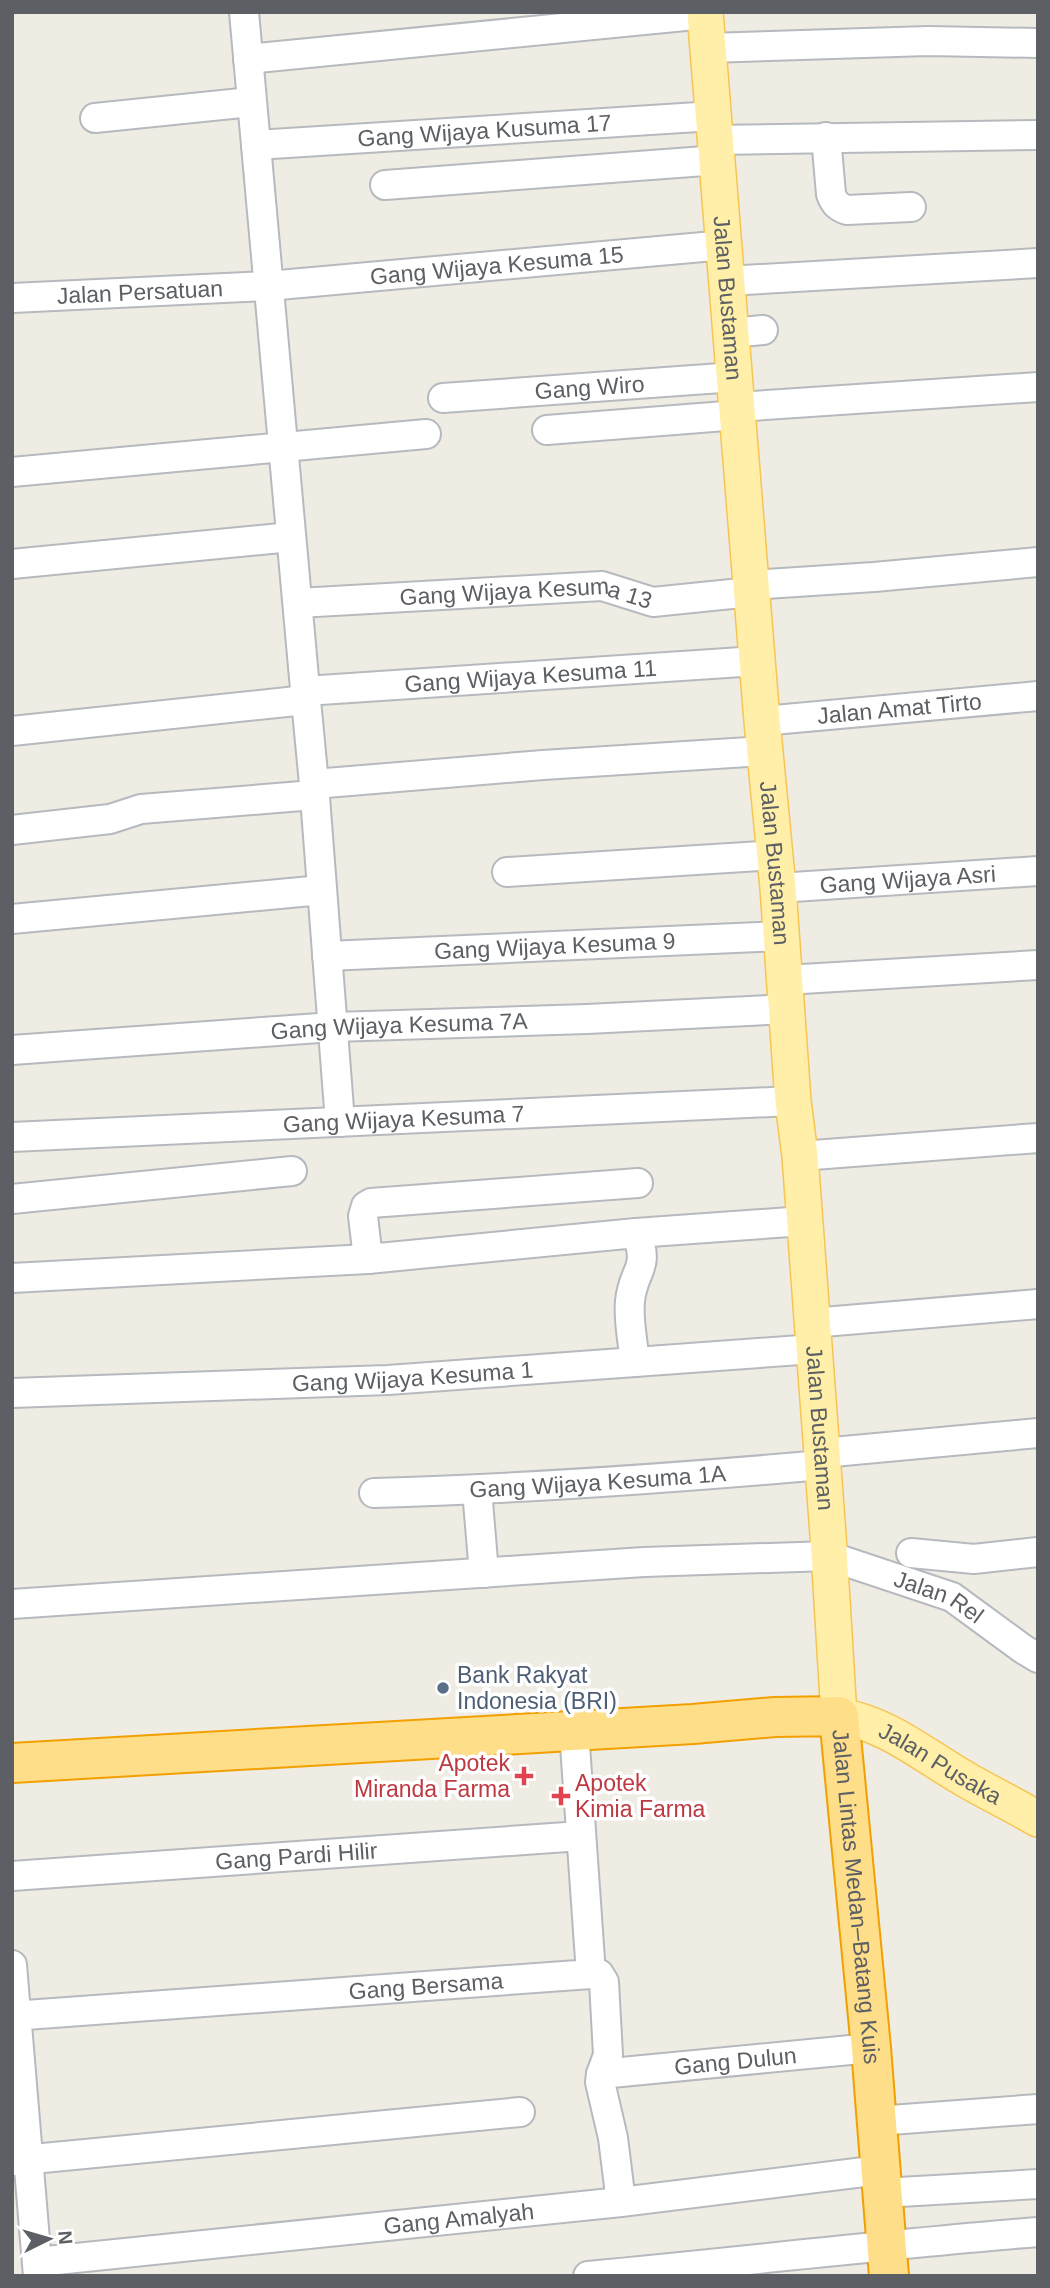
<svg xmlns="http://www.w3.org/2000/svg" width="1050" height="2288" font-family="Helvetica,sans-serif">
	<rect width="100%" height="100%" fill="#efece3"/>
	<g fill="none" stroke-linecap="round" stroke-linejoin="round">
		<g stroke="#b6babe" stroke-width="32">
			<g id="minor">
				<path d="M708,48L928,41L1038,43"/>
				<path d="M248,59L705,14"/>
				<path d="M95,118L251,102"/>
				<path d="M826,137L831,194C834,203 838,207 847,210L911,207"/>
				<path d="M716,140L1038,135"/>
				<path id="s1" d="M256,145L714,116"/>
				<path d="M385,185L718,160"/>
				<path d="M727,281L1038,263"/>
				<path id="s2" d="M12,298L268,286L725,245"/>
				<path d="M731,333L763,330"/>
				<path id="s3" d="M443,398L735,377"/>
				<path d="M737,407L1038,387"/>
				<path d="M547,430L738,415"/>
				<path d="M12,472L426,434"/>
				<path d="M12,564L291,537"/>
				<path d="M751,585L874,577L1038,562"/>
				<path id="s4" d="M298,603L602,586L653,602L751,592"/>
				<path id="s5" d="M305,691L757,661"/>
				<path d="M306,700L314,784L543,765L765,751"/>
				<path id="s6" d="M762,721L1038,696"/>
				<path d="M12,731L306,700L244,12"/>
				<path d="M314,784L340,1122"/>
				<path d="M12,830L110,819L141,809L314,795"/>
				<path d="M507,872L775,855"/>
				<path id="s7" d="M778,888L1038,871"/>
				<path d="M12,919L322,890"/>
				<path id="s8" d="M327,956L782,936"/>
				<path d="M785,980L1038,965"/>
				<path id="s9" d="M12,1050L333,1027L587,1019L787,1009"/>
				<path id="s10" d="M12,1137L793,1101"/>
				<path d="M800,1156L1038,1138"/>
				<path d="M12,1199L292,1171"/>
				<path d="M368,1259L363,1216L366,1206L371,1203L638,1183"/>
				<path d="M12,1278L368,1259L636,1233L804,1221"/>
				<path d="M811,1323L1038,1304"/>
				<path d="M635,1362C633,1342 628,1321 630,1301C633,1269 651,1269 636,1233"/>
				<path id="s11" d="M12,1393L388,1380L814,1349"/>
				<path d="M822,1453L1038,1433"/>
				<path d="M477,1490L484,1573"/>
				<path id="s12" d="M374,1493C524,1489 673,1478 822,1465"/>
				<path d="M911,1553L974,1559L1038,1552"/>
				<path id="s13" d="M12,1604L644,1562L829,1556L952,1597L1023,1649L1038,1658"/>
				<path id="s14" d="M12,1876L581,1836"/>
				<path d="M12,1965L38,2276"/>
				<path d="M591,1974H599L604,1982L608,2055L601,2074L600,2082L613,2138L621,2202"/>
				<path id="s15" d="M12,2016L591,1974L574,1731"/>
				<path id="s16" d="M601,2074L871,2048"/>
				<path d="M877,2121L1038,2109"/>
				<path d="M12,2161L520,2112"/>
				<path d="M882,2193L1038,2184"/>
				<path id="s17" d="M37,2262L621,2202L880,2170"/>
				<path d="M588,2276C738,2262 888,2244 1038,2232"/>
			</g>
		</g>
		<g stroke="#f7c554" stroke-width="38">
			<g id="major">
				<path id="s18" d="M705,12L762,721L778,888L793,1101L800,1156L828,1535L839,1716C888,1724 923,1755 965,1779C989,1793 1014,1805 1038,1819"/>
			</g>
		</g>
		<g stroke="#f2a000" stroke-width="42">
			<g id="highway">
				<path id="s19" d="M12,1763L693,1724L775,1717L839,1716L871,2048L889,2276"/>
			</g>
		</g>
		<use href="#minor" stroke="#fff" stroke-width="28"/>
		<use href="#major" stroke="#ffefa8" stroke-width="35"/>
		<use href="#highway" stroke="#ffde8a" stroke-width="38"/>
	</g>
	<circle fill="#5c6f8a" stroke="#fff" stroke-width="2.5" cx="443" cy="1688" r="7"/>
	<g fill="#e0444e" stroke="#fff" stroke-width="2.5">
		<path d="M520.5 1765.5h7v7h7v7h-7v7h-7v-7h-7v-7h7z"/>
		<path d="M557.5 1785.5h7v7h7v7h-7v7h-7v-7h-7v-7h7z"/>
	</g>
	<g text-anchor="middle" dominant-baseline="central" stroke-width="7" stroke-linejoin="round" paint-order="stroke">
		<g font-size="23" fill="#5c6065" stroke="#fff">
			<text stroke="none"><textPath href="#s1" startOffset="229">Gang Wijaya Kusuma 17</textPath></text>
			<text stroke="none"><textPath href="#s2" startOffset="486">Gang Wijaya Kesuma 15</textPath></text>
			<text stroke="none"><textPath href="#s2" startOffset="128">Jalan Persatuan</textPath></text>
			<text stroke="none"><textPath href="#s18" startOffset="287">Jalan Bustaman</textPath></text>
			<text stroke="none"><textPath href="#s3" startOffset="147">Gang Wiro</textPath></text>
			<text stroke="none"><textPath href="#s4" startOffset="229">Gang Wijaya Kesuma 13</textPath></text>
			<text stroke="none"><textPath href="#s5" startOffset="226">Gang Wijaya Kesuma 11</textPath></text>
			<text stroke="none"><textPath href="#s6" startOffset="138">Jalan Amat Tirto</textPath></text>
			<text stroke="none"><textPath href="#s18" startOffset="854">Jalan Bustaman</textPath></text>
			<text stroke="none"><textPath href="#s7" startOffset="130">Gang Wijaya Asri</textPath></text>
			<text stroke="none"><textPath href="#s8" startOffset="228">Gang Wijaya Kesuma 9</textPath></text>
			<text stroke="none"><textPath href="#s9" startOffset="388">Gang Wijaya Kesuma 7A</textPath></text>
			<text stroke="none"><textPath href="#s10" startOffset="392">Gang Wijaya Kesuma 7</textPath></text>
			<text stroke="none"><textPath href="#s11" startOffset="401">Gang Wijaya Kesuma 1</textPath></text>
			<text stroke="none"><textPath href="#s18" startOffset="1421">Jalan Bustaman</textPath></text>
			<text stroke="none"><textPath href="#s12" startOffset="224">Gang Wijaya Kesuma 1A</textPath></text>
			<text stroke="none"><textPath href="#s13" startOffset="936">Jalan Rel</textPath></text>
			<text stroke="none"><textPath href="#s18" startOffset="1822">Jalan Pusaka</textPath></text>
			<text stroke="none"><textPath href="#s14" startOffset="285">Gang Pardi Hilir</textPath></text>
			<text stroke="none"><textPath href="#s19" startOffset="1010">Jalan Lintas Medan–Batang Kuis</textPath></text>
			<text stroke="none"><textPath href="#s15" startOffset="415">Gang Bersama</textPath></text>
			<text stroke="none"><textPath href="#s16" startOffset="135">Gang Dulun</textPath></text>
			<text stroke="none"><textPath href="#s17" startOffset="424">Gang Amalyah</textPath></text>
		</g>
		<g font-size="23" fill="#4e5e75" stroke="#fff" text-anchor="start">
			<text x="457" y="1675">Bank Rakyat<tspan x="457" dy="26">Indonesia (BRI)</tspan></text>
		</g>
		<g font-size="23" fill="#be3a42" stroke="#fff" text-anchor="end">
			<text x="510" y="1763">Apotek<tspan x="510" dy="26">Miranda Farma</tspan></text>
			<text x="575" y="1783" text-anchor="start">Apotek<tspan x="575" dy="26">Kimia Farma</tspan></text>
		</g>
	</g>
	<rect width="1050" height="2288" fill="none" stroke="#5c6065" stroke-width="28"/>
	<g transform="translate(49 2239) rotate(85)" stroke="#ffffff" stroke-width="5" paint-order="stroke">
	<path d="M0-5L12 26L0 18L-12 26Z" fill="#5c6065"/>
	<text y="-10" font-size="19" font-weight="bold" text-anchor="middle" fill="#5c6065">N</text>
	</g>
</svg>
